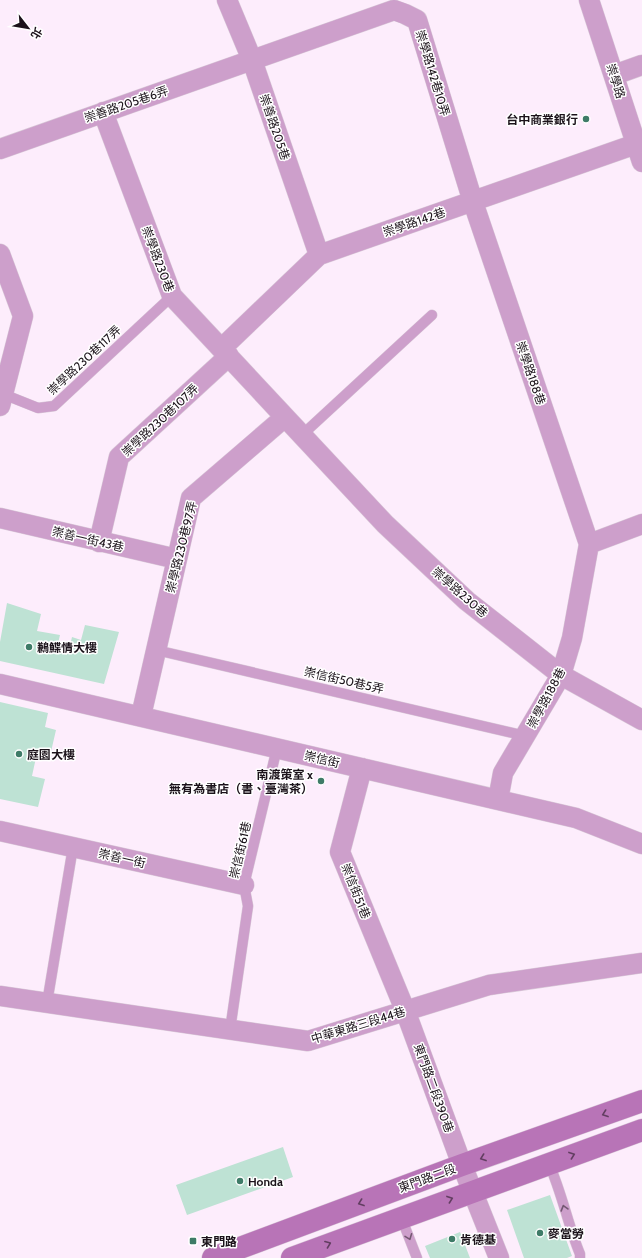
<svg xmlns="http://www.w3.org/2000/svg" width="642" height="1258" font-family="Cabin,'Noto Sans TC',sans-serif">
	<rect width="100%" height="100%" fill="#fdedfc"/>
	<path fill="#bee2d4" d="M7,603L41,614L37,631L60,635L56,652L68,654L72,637L81,640L85,625L119,632L104,684L0,661V642Z
		M0,702L48,713L45,727L56,730L50,756L37,753L32,776L45,779L38,807L0,799Z
		M283,1147L293,1177L187,1215L176,1185Z
		M550,1195L572,1256L567,1258H524L507,1210Z
		M460,1232L470,1258H430L425,1246Z"/>
	<g fill="none" stroke-linecap="round" stroke-linejoin="round">
		<g stroke="#d9cad8" stroke-width="11">
			<path id="lane" d="M3,394L38,408L54,406L172,296
				M302,435L432,315
				M156,650L526,736
				M47,1003L73,847
				M230,1030L248,906L244,885L277,748
				M549,1164C562,1193 568,1225 580,1254V1258
				M401,1217L417,1258"/>
		</g>
		<g stroke="#d9cad8" stroke-width="21">
			<path id="street" d="M227,0L252,60L319,255
				M589,0L642,162
				M614,75L642,65
				M103,112L172,296L385,524L467,601L561,675L642,720
				M0,149L394,10L405,14L417,20L473,202L589,544L572,638L561,675L503,773L498,800
				M0,254L23,316L0,406
				M222,348L319,255L636,144
				M0,518L177,559
				M99,542L119,457L229,356
				M589,544L642,524
				M0,684L576,818L642,844
				M141,716L191,498L285,417
				M362,768L340,852L405,1010L462,1165L499,1258
				M0,831L244,885
				M0,996L308,1041L489,985L642,963"/>
		</g>
		<g stroke="#d9cad8" stroke-width="23">
			<path id="secondary" d="M213,1258L462,1165L642,1101
				M292,1258L642,1130"/>
		</g>
		<use href="#lane" stroke="#cd9fcb" stroke-width="10"/>
		<use href="#street" stroke="#cd9fcb" stroke-width="20"/>
		<use href="#secondary" stroke="#b874b7" stroke-width="22"/>
	</g>
	<defs><path id="oneway-chevron" d="M-2-3.5L2.5 0L-2 3.5" fill="none" stroke-width="1.6" stroke-linecap="round" stroke-linejoin="round"/></defs>
	<g stroke="#623e61">
		<use href="#oneway-chevron" transform="translate(605 1114) rotate(160)"/>
		<use href="#oneway-chevron" transform="translate(572 1155) rotate(-20)"/>
		<use href="#oneway-chevron" transform="translate(483 1158) rotate(160)"/>
		<use href="#oneway-chevron" transform="translate(450 1199) rotate(-20)"/>
		<use href="#oneway-chevron" transform="translate(361 1203) rotate(160)"/>
		<use href="#oneway-chevron" transform="translate(328 1244) rotate(-21)"/>
	</g>
	<g stroke="#745872">
		<use href="#oneway-chevron" transform="translate(564 1208) rotate(-106)"/>
		<use href="#oneway-chevron" transform="translate(409 1237) rotate(69)"/>
	</g>
	<g fill="#3e7b67" stroke="#fff" stroke-width="1.5">
		<circle cx="586" cy="119" r="4"/>
		<circle cx="29" cy="647" r="4"/>
		<circle cx="19" cy="754" r="4"/>
		<circle cx="321" cy="781" r="4"/>
		<circle cx="240" cy="1181" r="4"/>
		<circle cx="540" cy="1233" r="4"/>
		<circle cx="452" cy="1239" r="4"/>
		<rect x="189" y="1237" width="8" height="8" rx="2"/>
	</g>
	<g text-anchor="middle" dominant-baseline="central" stroke-width="3" stroke-linejoin="round" paint-order="stroke">
		<g font-size="12" fill="#1b121a" stroke="#fff">
			<text transform="translate(433 73) rotate(73)">崇學路142巷10弄</text>
			<text transform="translate(616 81) rotate(72)">崇學路</text>
			<text transform="translate(126 104) rotate(-19)">崇善路205巷6弄</text>
			<text transform="translate(275 127) rotate(71)">崇善路205巷</text>
			<text transform="translate(414 222) rotate(-19)">崇學路142巷</text>
			<text transform="translate(158 259) rotate(69)">崇學路230巷</text>
			<text transform="translate(84 360) rotate(-43)">崇學路230巷117弄</text>
			<text transform="translate(531 373) rotate(71)">崇學路188巷</text>
			<text transform="translate(160 420) rotate(-43)">崇學路230巷107弄</text>
			<text transform="translate(88 539) rotate(13)">崇善一街43巷</text>
			<text transform="translate(181 547) rotate(-76)">崇學路230巷97弄</text>
			<text transform="translate(460 592) rotate(41)">崇學路230巷</text>
			<text transform="translate(344 680) rotate(13)">崇信街50巷5弄</text>
			<text transform="translate(546 698) rotate(-62)">崇學路188巷</text>
			<text transform="translate(322 759) rotate(13)">崇信街</text>
			<text transform="translate(240 850) rotate(-77)">崇信街61巷</text>
			<text transform="translate(122 858) rotate(13)">崇善一街</text>
			<text transform="translate(356 891) rotate(68)">崇信街51巷</text>
			<text transform="translate(358 1025) rotate(-17)">中華東路三段44巷</text>
			<text transform="translate(434 1088) rotate(70)">東門路二段390巷</text>
			<text transform="translate(427 1178) rotate(-20)">東門路二段</text>
		</g>
		<g font-size="12" font-weight="bold" fill="#1b121a" stroke="#fff" text-anchor="start">
			<text x="578" y="119" text-anchor="end">台中商業銀行</text>
			<text x="37" y="647">鶼鰈情大樓</text>
			<text x="27" y="754">庭園大樓</text>
			<text x="313" y="774" text-anchor="end">南渡策室 x<tspan x="313" dy="14">無有為書店（書、臺灣茶）</tspan></text>
			<text x="248" y="1181">Honda</text>
			<text x="548" y="1233">麥當勞</text>
			<text x="460" y="1239">肯德基</text>
			<text x="201" y="1241">東門路</text>
		</g>
	</g>
	<g transform="translate(28 28) rotate(121)" stroke="#ffffff" stroke-width="3" paint-order="stroke">
	<path d="M0-3L7 15L0 10L-7 15Z" fill="#1b121a"/>
	<text y="-6" font-size="11" font-weight="bold" text-anchor="middle" fill="#1b121a">北</text>
	</g>
</svg>
